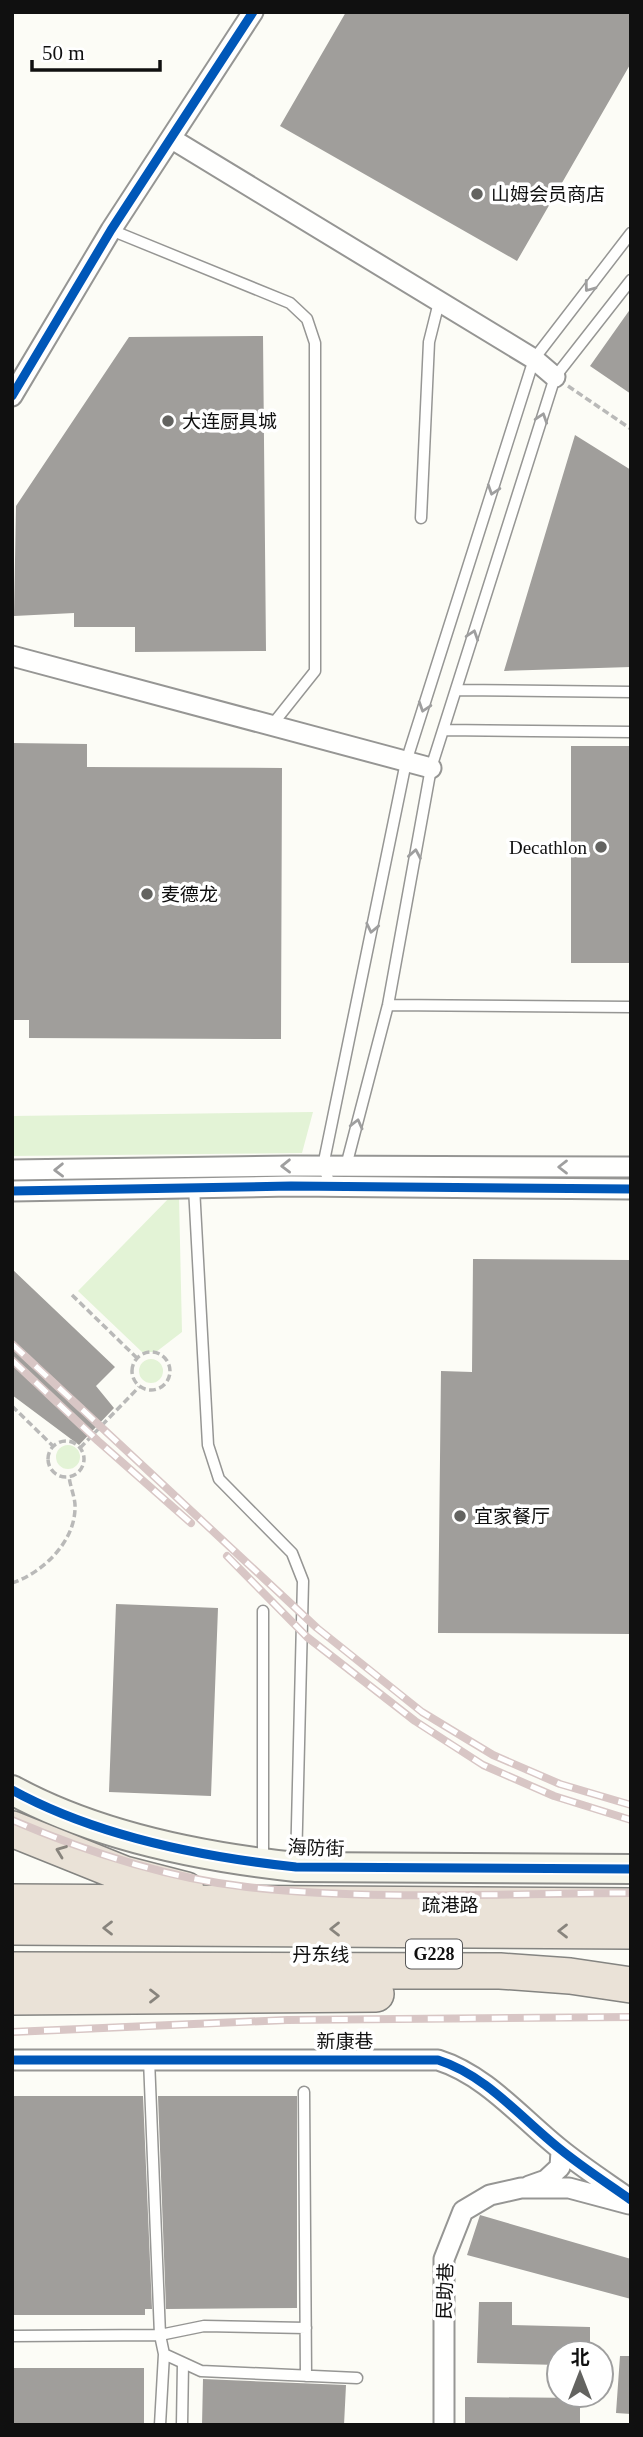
<svg xmlns="http://www.w3.org/2000/svg" width="643" height="2437" font-family="'Times New Roman','Noto Sans SC',serif">
	<rect width="100%" height="100%" fill="#fcfcf6"/>
	<path fill="#e3f3d6" d="M313,1112L302,1153L12,1156V1116Z
		M171,1196L179,1197L182,1332L156,1352H142L78,1291Z
		M139 1371a12 12 0 1 1 24 0a12 12 0 1 1-24 0Z
		M56 1457a12 12 0 1 1 24 0a12 12 0 1 1-24 0Z"/>
	<path fill="#a09e9b" d="M346,12H631V63L517,261L280,126Z
		M631,308V394L590,366Z
		M263,336L266,651L135,652V627H74V613L14,616L16,506L129,337Z
		M575,435L631,470V667L504,671Z
		M12,743L87,744V767L282,768L281,1039L29,1038V1020H12Z
		M571,746H631L630,963H571Z
		M473,1259L631,1260V1634L438,1633L441,1371L472,1372Z
		M12,1269L115,1367L96,1386L114,1408L79,1445L12,1395Z
		M116,1604L218,1608L211,1796L109,1792Z
		M12,2096H143L152,2309H145V2315H12Z
		M158,2096H297V2308L166,2309Z
		M480,2215L631,2259V2299L467,2255Z
		M479,2302H512V2325L590,2327V2353H559V2365L477,2363Z
		M620,2356H631V2414L616,2413Z
		M12,2368H144V2425H12Z
		M203,2379L346,2385L344,2425H202Z
		M465,2397L580,2398V2425H465Z"/>
	<g fill="none" stroke-linecap="round" stroke-linejoin="round">
		<g stroke="#969694" stroke-width="13">
			<path id="lane" d="M111,230L290,303L307,319L315,343V671L272,725
				M421,518L429,342L439,302
				M456,690L631,692
				M443,730L631,732
				M388,1005L631,1007
				M346,1166L388,1005L431,768L555,377L631,280
				M332,1184L331,1186L323,1166L406,762L534,359L631,233
				M194,1187L208,1445L219,1479L292,1553L303,1581L296,1866
				M263,1611V1859
				M149,2059L160,2335L164,2354L201,2371L357,2378
				M304,2092L306,2376
				M12,2336L160,2335L204,2326L306,2328
				M160,2425L164,2354
				M182,2425L183,2363"/>
		</g>
		<g stroke="#969694" stroke-width="23">
			<path id="street" d="M172,139L534,359L555,377
				M12,396L111,230L253,12
				M12,656L431,768
				M12,1170L292,1166L631,1167
				M12,1191L291,1186L631,1189
				M12,2060H438C486,2075 521,2118 560,2149C582,2167 607,2183 631,2200
				M529,2186L546,2180L560,2167L561,2151
				M444,2425V2259L463,2211L490,2195L521,2188H569L629,2204"/>
		</g>
		<g stroke="#8d8d8a" stroke-width="32">
			<path id="secondary" d="M12,1790C96,1836 201,1857 296,1867L631,1869"/>
		</g>
		<g stroke="#848481" stroke-width="38">
			<path id="highway" d="M12,1829L124,1874L186,1890
				M12,1902L631,1906
				M12,1927L631,1931
				M12,1970L500,1971L570,1976L631,1985
				M12,1997L376,1994"/>
		</g>
		<path stroke="#b9b9b8" stroke-width="3.5" stroke-dasharray="7 3.5" stroke-linecap="butt" d="M568,386L631,429
			M72,1295L137,1358
			M132 1371a19 19 0 1 1 38 0a19 19 0 1 1-38 0Z
			M12,1406L53,1446
			M48 1459a18 18 0 1 1 36 0a18 18 0 1 1-36 0Z
			M80,1448L139,1387
			M12,1583C42,1573 74,1543 75,1509C76,1499 70,1487 69,1476"/>
		<use href="#lane" stroke="#fffffe" stroke-width="10"/>
		<use href="#street" stroke="#fffffe" stroke-width="19"/>
		<use href="#secondary" stroke="#f6f6eb" stroke-width="28"/>
		<use href="#highway" stroke="#eae2d7" stroke-width="35"/>
		<g stroke="#d8c6c5" stroke-width="8">
			<path id="rail" d="M12,1344L317,1628L422,1712L493,1755L560,1784L631,1805
				M12,1360L98,1441L191,1523
				M227,1556L307,1637L415,1721L483,1765L554,1796L631,1820
				M12,1820C87,1852 166,1878 247,1887C374,1901 504,1893 631,1893
				M12,2032L287,2020L631,2017"/>
		</g>
		<use href="#rail" stroke="#fff" stroke-width="5" stroke-dasharray="16" stroke-linecap="butt"/>
		<g stroke="#fff" stroke-width="13">
			<path id="cycleway" d="M12,396L111,230L253,12
				M12,1191L291,1186L631,1189
				M12,1790C96,1836 201,1857 296,1867L631,1869
				M12,2060H438C486,2075 521,2118 560,2149C582,2167 607,2183 631,2200"/>
		</g>
		<use href="#cycleway" stroke="#0057b8" stroke-width="9"/>
	</g>
	<defs><path id="oneway-chevron" d="M-2-3.5L2.5 0L-2 3.5" fill="none" stroke-width="1.6" stroke-linecap="round" stroke-linejoin="round" transform="scale(1.75)"/></defs>
	<g stroke="#9f9f9f">
		<use href="#oneway-chevron" transform="translate(589 287) rotate(127)"/>
		<use href="#oneway-chevron" transform="translate(542 418) rotate(-72)"/>
		<use href="#oneway-chevron" transform="translate(493 490) rotate(108)"/>
		<use href="#oneway-chevron" transform="translate(473 635) rotate(-72)"/>
		<use href="#oneway-chevron" transform="translate(424 707) rotate(108)"/>
		<use href="#oneway-chevron" transform="translate(415 854) rotate(-80)"/>
		<use href="#oneway-chevron" transform="translate(372 928) rotate(102)"/>
		<use href="#oneway-chevron" transform="translate(357 1124) rotate(-76)"/>
		<use href="#oneway-chevron" transform="translate(286 1166) rotate(179)"/>
		<use href="#oneway-chevron" transform="translate(563 1167) rotate(-180)"/>
		<use href="#oneway-chevron" transform="translate(59 1170) rotate(179)"/>
	</g>
	<g stroke="#88847d">
		<use href="#oneway-chevron" transform="translate(61 1851) rotate(-159)"/>
		<use href="#oneway-chevron" transform="translate(108 1928) rotate(-180)"/>
		<use href="#oneway-chevron" transform="translate(335 1929) rotate(-180)"/>
		<use href="#oneway-chevron" transform="translate(563 1931) rotate(-180)"/>
		<use href="#oneway-chevron" transform="translate(154 1996)"/>
	</g>
	<g fill="#636360" stroke="#fff" stroke-width="2.5">
		<circle cx="477" cy="194" r="7"/>
		<circle cx="168" cy="421" r="7"/>
		<circle cx="601" cy="847" r="7"/>
		<circle cx="147" cy="894" r="7"/>
		<circle cx="460" cy="1516" r="7"/>
	</g>
	<g text-anchor="middle" dominant-baseline="central" stroke-width="7" stroke-linejoin="round" paint-order="stroke">
		<rect fill="#fff" stroke="#585858" stroke-width="2" x="406" y="1939.5" width="56" height="29" rx="5"/>
		<g font-size="18" font-weight="bold" fill="#101010">
			<text x="434" y="1954">G228</text>
		</g>
		<g font-size="19" fill="#101010" stroke="#fff" text-anchor="start">
			<text x="491" y="194">山姆会员商店</text>
			<text x="182" y="421">大连厨具城</text>
			<text x="587" y="847" text-anchor="end">Decathlon</text>
			<text x="161" y="894">麦德龙</text>
			<text x="474" y="1516">宜家餐厅</text>
		</g>
		<g font-size="19" fill="#101010" stroke="#fff">
			<text transform="translate(316 1848) rotate(2)">海防街</text>
			<text x="450" y="1905">疏港路</text>
			<text x="321" y="1954">丹东线</text>
			<text x="345" y="2041">新康巷</text>
			<text transform="translate(445 2291) rotate(-88)">民助巷</text>
		</g>
	</g>
	<rect width="643" height="2437" fill="none" stroke="#101010" stroke-width="28"/>
	<g transform="translate(580 2374)"><circle r="33" fill="#ffffff" stroke="#9f9f9f" stroke-width="2"/>
	<path d="M0-5L12 26L0 18L-12 26Z" fill="#636360"/>
	<text y="-10" font-size="19" font-weight="bold" text-anchor="middle" fill="#101010">北</text>
	</g>
	<path d="M32 60v10h128v-10" fill="none" stroke="#101010" stroke-width="3.5"/>
	<text x="42" y="60" font-size="21" fill="#101010" stroke="#ffffff" stroke-width="5" paint-order="stroke">50 m</text>
</svg>
